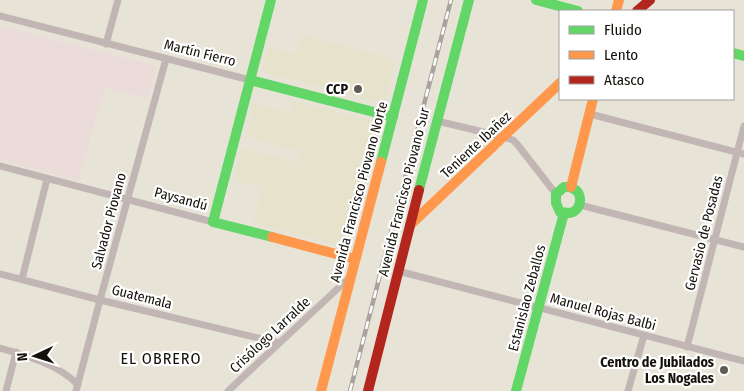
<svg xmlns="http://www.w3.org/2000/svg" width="744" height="391" font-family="'Fira Sans Condensed',sans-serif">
	<rect width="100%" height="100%" fill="#e7e4d7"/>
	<path fill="#e7e2cb" d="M301,35L396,60L385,102L381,104L322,87L264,73L262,70L268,47L296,55Z
		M293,101L376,121L379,126L351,243L345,247L253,223L262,188L234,180L242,148L299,163L301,152L246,136L253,103L289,113Z"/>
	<path fill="#ecdcd9" d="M0,26L154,65L156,69L148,99L105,87L78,181L0,160Z"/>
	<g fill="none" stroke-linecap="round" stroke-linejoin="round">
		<path stroke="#c1b6b3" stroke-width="7" d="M0,16L250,80
			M106,44L118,0
			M590,114L744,154
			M437,121L504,137L513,140L517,144L556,194
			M0,166L213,222
			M580,205L744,247
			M398,271L744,361
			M0,274L100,300L279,343
			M22,279L47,179
			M687,347L744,126
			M0,348C25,355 60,365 78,385
			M6,391L16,352
			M76,391L100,300L166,59
			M228,391L349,278
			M628,391L644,335"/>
		<path stroke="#63d668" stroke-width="10" d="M271,0L213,222L272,237
			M536,0L578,11
			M733,53L744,56
			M250,80L393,117
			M381,162L423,0
			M564,187C566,187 571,187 572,188C585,193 581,212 569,213C568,213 561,212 560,212L556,203V194Z
			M419,190L469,0
			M516,391L564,213"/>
		<path stroke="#ff974d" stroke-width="10" d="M616,11L619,0
			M571,187L593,99
			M410,225L560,83
			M272,237L355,259
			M321,391L381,162"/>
		<path stroke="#b3261e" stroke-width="10" d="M637,11L650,0
			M368,391L419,190"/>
		<g stroke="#a8a39c" stroke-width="4.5">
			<path id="rail" d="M350,391L451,0"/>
		</g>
		<use href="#rail" stroke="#fff" stroke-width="2.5" stroke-dasharray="8" stroke-linecap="butt"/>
	</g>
	<g fill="#5d5b52" stroke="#fff" stroke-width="2">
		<circle cx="358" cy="89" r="5"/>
		<circle cx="724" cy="370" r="5"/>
	</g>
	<g text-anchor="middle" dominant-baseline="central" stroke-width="4.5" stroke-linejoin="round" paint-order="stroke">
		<g font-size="14" fill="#13110a" stroke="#fff">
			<text transform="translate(200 53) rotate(14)">Martín Fierro</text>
			<text transform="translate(476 145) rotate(-43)">Teniente Ibañez</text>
			<text transform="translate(359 192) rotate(-75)">Avenida Francisco Piovano Norte</text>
			<text transform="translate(404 192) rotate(-76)">Avenida Francisco Piovano Sur</text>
			<text transform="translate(181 199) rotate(15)">Paysandú</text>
			<text transform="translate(109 221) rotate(-75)">Salvador Piovano</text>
			<text transform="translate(704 233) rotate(-76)">Gervasio de Posadas</text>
			<text transform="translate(142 297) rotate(14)">Guatemala</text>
			<text transform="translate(527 298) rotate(-75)">Estanislao Zeballos</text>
			<text transform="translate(603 312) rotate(15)">Manuel Rojas Balbi</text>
			<text transform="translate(270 335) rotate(-43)">Crisólogo Larralde</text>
		</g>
		<g font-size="14" font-weight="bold" fill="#13110a" stroke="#fff" text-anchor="end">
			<text x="348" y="89">CCP</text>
			<text x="714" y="362">Centro de Jubilados<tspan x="714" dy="16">Los Nogales</tspan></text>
		</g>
		<g font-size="16" letter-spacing="1" fill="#13110a" stroke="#fff">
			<text x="161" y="358">EL OBRERO</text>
		</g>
	</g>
	<rect x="559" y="10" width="175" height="90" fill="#ffffff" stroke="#a1a09d"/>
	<rect x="569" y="26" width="25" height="8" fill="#63d668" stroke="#a1a09d"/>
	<text x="604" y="35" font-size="15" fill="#13110a">Fluido</text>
	<rect x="569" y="51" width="25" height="8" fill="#ff974d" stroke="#a1a09d"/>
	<text x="604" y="60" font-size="15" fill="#13110a">Lento</text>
	<rect x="569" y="76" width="25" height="8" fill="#b3261e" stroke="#a1a09d"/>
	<text x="604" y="85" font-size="15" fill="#13110a">Atasco</text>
	<g transform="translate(35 356) rotate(266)" stroke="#ffffff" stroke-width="4" paint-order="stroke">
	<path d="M0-4L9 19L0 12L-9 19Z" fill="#13110a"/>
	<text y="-8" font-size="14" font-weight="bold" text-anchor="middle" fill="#13110a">N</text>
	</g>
</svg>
